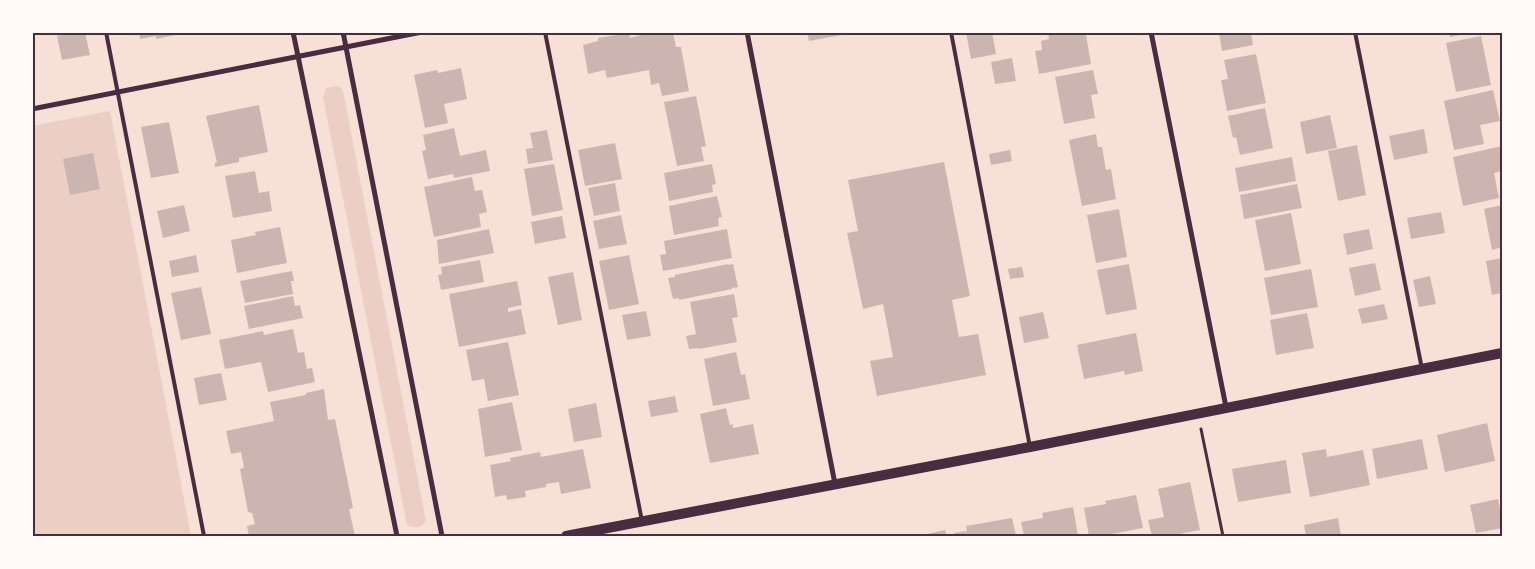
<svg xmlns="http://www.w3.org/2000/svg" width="1535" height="569" font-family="Manrope,sans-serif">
	<rect width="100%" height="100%" fill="#f7e1d7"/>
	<path fill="#ebcfc5" d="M336,86L340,87L343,91L426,521C421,528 415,529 407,525L323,97L326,88Z
		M110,111L191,536H40L33,534L32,126Z"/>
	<path fill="#ccb4b1" d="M76,32H85L90,55L62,60L57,36Z
		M139,32H175V35L156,39V36L140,39Z
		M641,32H673L676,47H681L689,91L662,96L659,83L651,85L649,70L607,78L605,70L588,74L583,45L598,41V38L629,33L630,38L641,35Z
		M807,32H852V33L809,41Z
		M966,32H992L996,54L971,59Z
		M1048,32L1086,34L1091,64L1039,74L1035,51L1042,50L1041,41L1049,39Z
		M1219,32H1251L1253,45L1222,51Z
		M1449,32H1471V33L1450,37Z
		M1481,36L1491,85L1456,92L1446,43Z
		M1256,54L1266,103L1227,111L1221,80L1228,79L1224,60Z
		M1012,58L1016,81L995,84L991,62Z
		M461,68L467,99L444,104L448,123L425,128L414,75L437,70L438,73Z
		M1093,70L1098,94L1091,95L1095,118L1064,124L1055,77Z
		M1493,90L1500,121L1480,125L1484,144L1454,150L1444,101Z
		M696,96L706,146L701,147L704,161L677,166L664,102Z
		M259,105L268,152L239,158V162L215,167V163L217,162L206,116Z
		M1265,108L1273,148L1240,155L1236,137L1233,138L1228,116Z
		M1330,115L1337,148L1306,154L1300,122Z
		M169,122L179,173L151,178L141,127Z
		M454,128L460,156L486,150L490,171L454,178L453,174L428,179L422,151L426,150L423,135Z
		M1424,129L1428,153L1394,160L1389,136Z
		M547,130L553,160L528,164L526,149L533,148L530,133Z
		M1096,134L1098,147H1102L1106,170L1111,169L1116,199L1082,206L1069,140Z
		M615,143L622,179L585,186L578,150Z
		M1357,145L1366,195L1338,201L1328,151Z
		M1502,146V171L1494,173L1499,198L1463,206L1453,157Z
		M1010,150L1012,161L991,165L989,154Z
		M93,153L100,189L70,195L63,159Z
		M1292,157L1296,181L1239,192L1235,168Z
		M944,162L970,296L952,300L959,337L978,334L986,375L877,396L870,361L893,357L883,304L863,309L847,233L858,231L848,180Z
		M554,164L563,210L532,216L524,169Z
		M712,164L716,184L712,185L713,192L669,201L664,173Z
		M255,171L259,193L269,191L272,211L233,218L225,176Z
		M472,177L475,191L482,190L487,212L479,214L481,227L434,237L424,187Z
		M615,183L620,211L594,216L588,188Z
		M1297,184L1302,208L1244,219L1240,195Z
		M717,196L722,217L718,218L719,226L674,235L669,206Z
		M184,205L190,231L163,238L157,211Z
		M1502,205V247L1492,250L1484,209Z
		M1119,209L1127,257L1096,263L1087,215Z
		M1441,212L1445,233L1411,239L1407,218Z
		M1291,213L1301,264L1265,271L1255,220Z
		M621,215L627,244L599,249L593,221Z
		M562,216L566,238L535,244L531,222Z
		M280,227L287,263L237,273L231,240L256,235L255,232Z
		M489,229L494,253L439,264L437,240Z
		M727,229L732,258L663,271L660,255L666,254L664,241Z
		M1369,229L1373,249L1347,255L1343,234Z
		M196,255L199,272L172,277L169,261Z
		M629,255L639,304L609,310L599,261Z
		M1502,258V293L1492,295L1486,261Z
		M480,260L484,282L441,290L438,275L442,274L441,267Z
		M1375,263L1381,290L1355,296L1349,268Z
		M728,264V265L733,264L738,287L732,288V289L679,300V298L673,299L668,278L675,277V275Z
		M1129,264L1137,309L1106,315L1097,270Z
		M1022,267L1024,277L1010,279L1008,269Z
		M1311,269L1318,307L1271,315L1264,278Z
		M292,271L294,281H291L293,294L245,303L240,281Z
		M573,272L582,320L558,325L548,277Z
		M1430,276L1436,304L1419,307L1413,280Z
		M517,281L522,305L508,308V312L521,309L526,334L459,347L449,294Z
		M201,287L211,334L181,340L171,293Z
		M734,294L738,317L732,318L737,342L699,349L698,348L689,349L686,336L696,334L690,302Z
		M293,296L295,306L300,305L303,318L249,329L244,306Z
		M1384,304L1388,319L1362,324L1358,309Z
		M646,311L651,336L627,340L622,315Z
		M1043,312L1049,338L1024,343L1019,317Z
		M1307,313L1314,348L1276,355L1270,320Z
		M293,329L298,353L304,352L307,369L312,368L315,382L268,392L261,362L225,369L219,340L263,331L264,335Z
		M1136,333L1143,371L1125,375L1124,371L1084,379L1077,345Z
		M508,342L519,395L488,401L484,379L472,381L466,350Z
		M736,352L741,375L745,374L750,399L713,406L704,359Z
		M221,373L227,400L199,405L194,378Z
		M324,389L328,420L335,419L353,508L349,509L355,536H249L247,526L255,524L252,513L248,512L240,469L244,468L241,452L231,454L226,431L274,421L270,402L306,395V393Z
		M675,396L678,412L651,417L648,401Z
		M512,402L522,450L485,457L478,409Z
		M596,403L602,437L574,442L568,409Z
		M726,408L730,425L733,424V428L753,424L759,454L710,463L700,414Z
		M1487,423L1495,461L1445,472L1437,435Z
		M1422,439L1428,469L1377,479L1372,449Z
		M583,449L591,488L561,494L559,482L546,484V487L525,491L526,497L507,500L506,495L495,497L490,465L511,461L510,458L540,452L541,457Z
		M1326,449L1327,457L1363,450L1370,485L1310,497L1302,453Z
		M1286,460L1291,493L1238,502L1232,469Z
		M1190,482L1200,530L1169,536H1152L1148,520L1164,517L1158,489Z
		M1136,495L1143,528L1101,536H1089L1084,508L1106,504L1105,501Z
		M1498,499L1502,519V528L1476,533L1470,505Z
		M1073,507L1078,536H1024L1021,522L1043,518L1042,513Z
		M1012,518L1016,536H955L954,533L967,531L966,526Z
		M1338,518L1341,536H1306L1304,525Z
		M945,530L947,536H918Z"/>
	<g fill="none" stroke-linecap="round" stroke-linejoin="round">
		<path stroke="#4a2c40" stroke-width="3" d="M1201,429L1223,536"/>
		<path stroke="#4a2c40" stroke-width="4" d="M106,32L204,536
			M545,32L642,521
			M951,32L1030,447
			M1355,32L1422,369"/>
		<path stroke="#4a2c40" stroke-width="5" d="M293,32L397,536
			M343,32L442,536
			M747,32L835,484
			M1151,32L1226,407
			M32,109L422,32"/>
		<path stroke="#4a2c40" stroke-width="10" d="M566,536L1030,447L1502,353"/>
	</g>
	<rect width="1535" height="569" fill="none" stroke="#fffaf5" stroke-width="68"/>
	<rect x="34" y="34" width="1467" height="501" fill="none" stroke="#4a2c40" stroke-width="2"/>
</svg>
